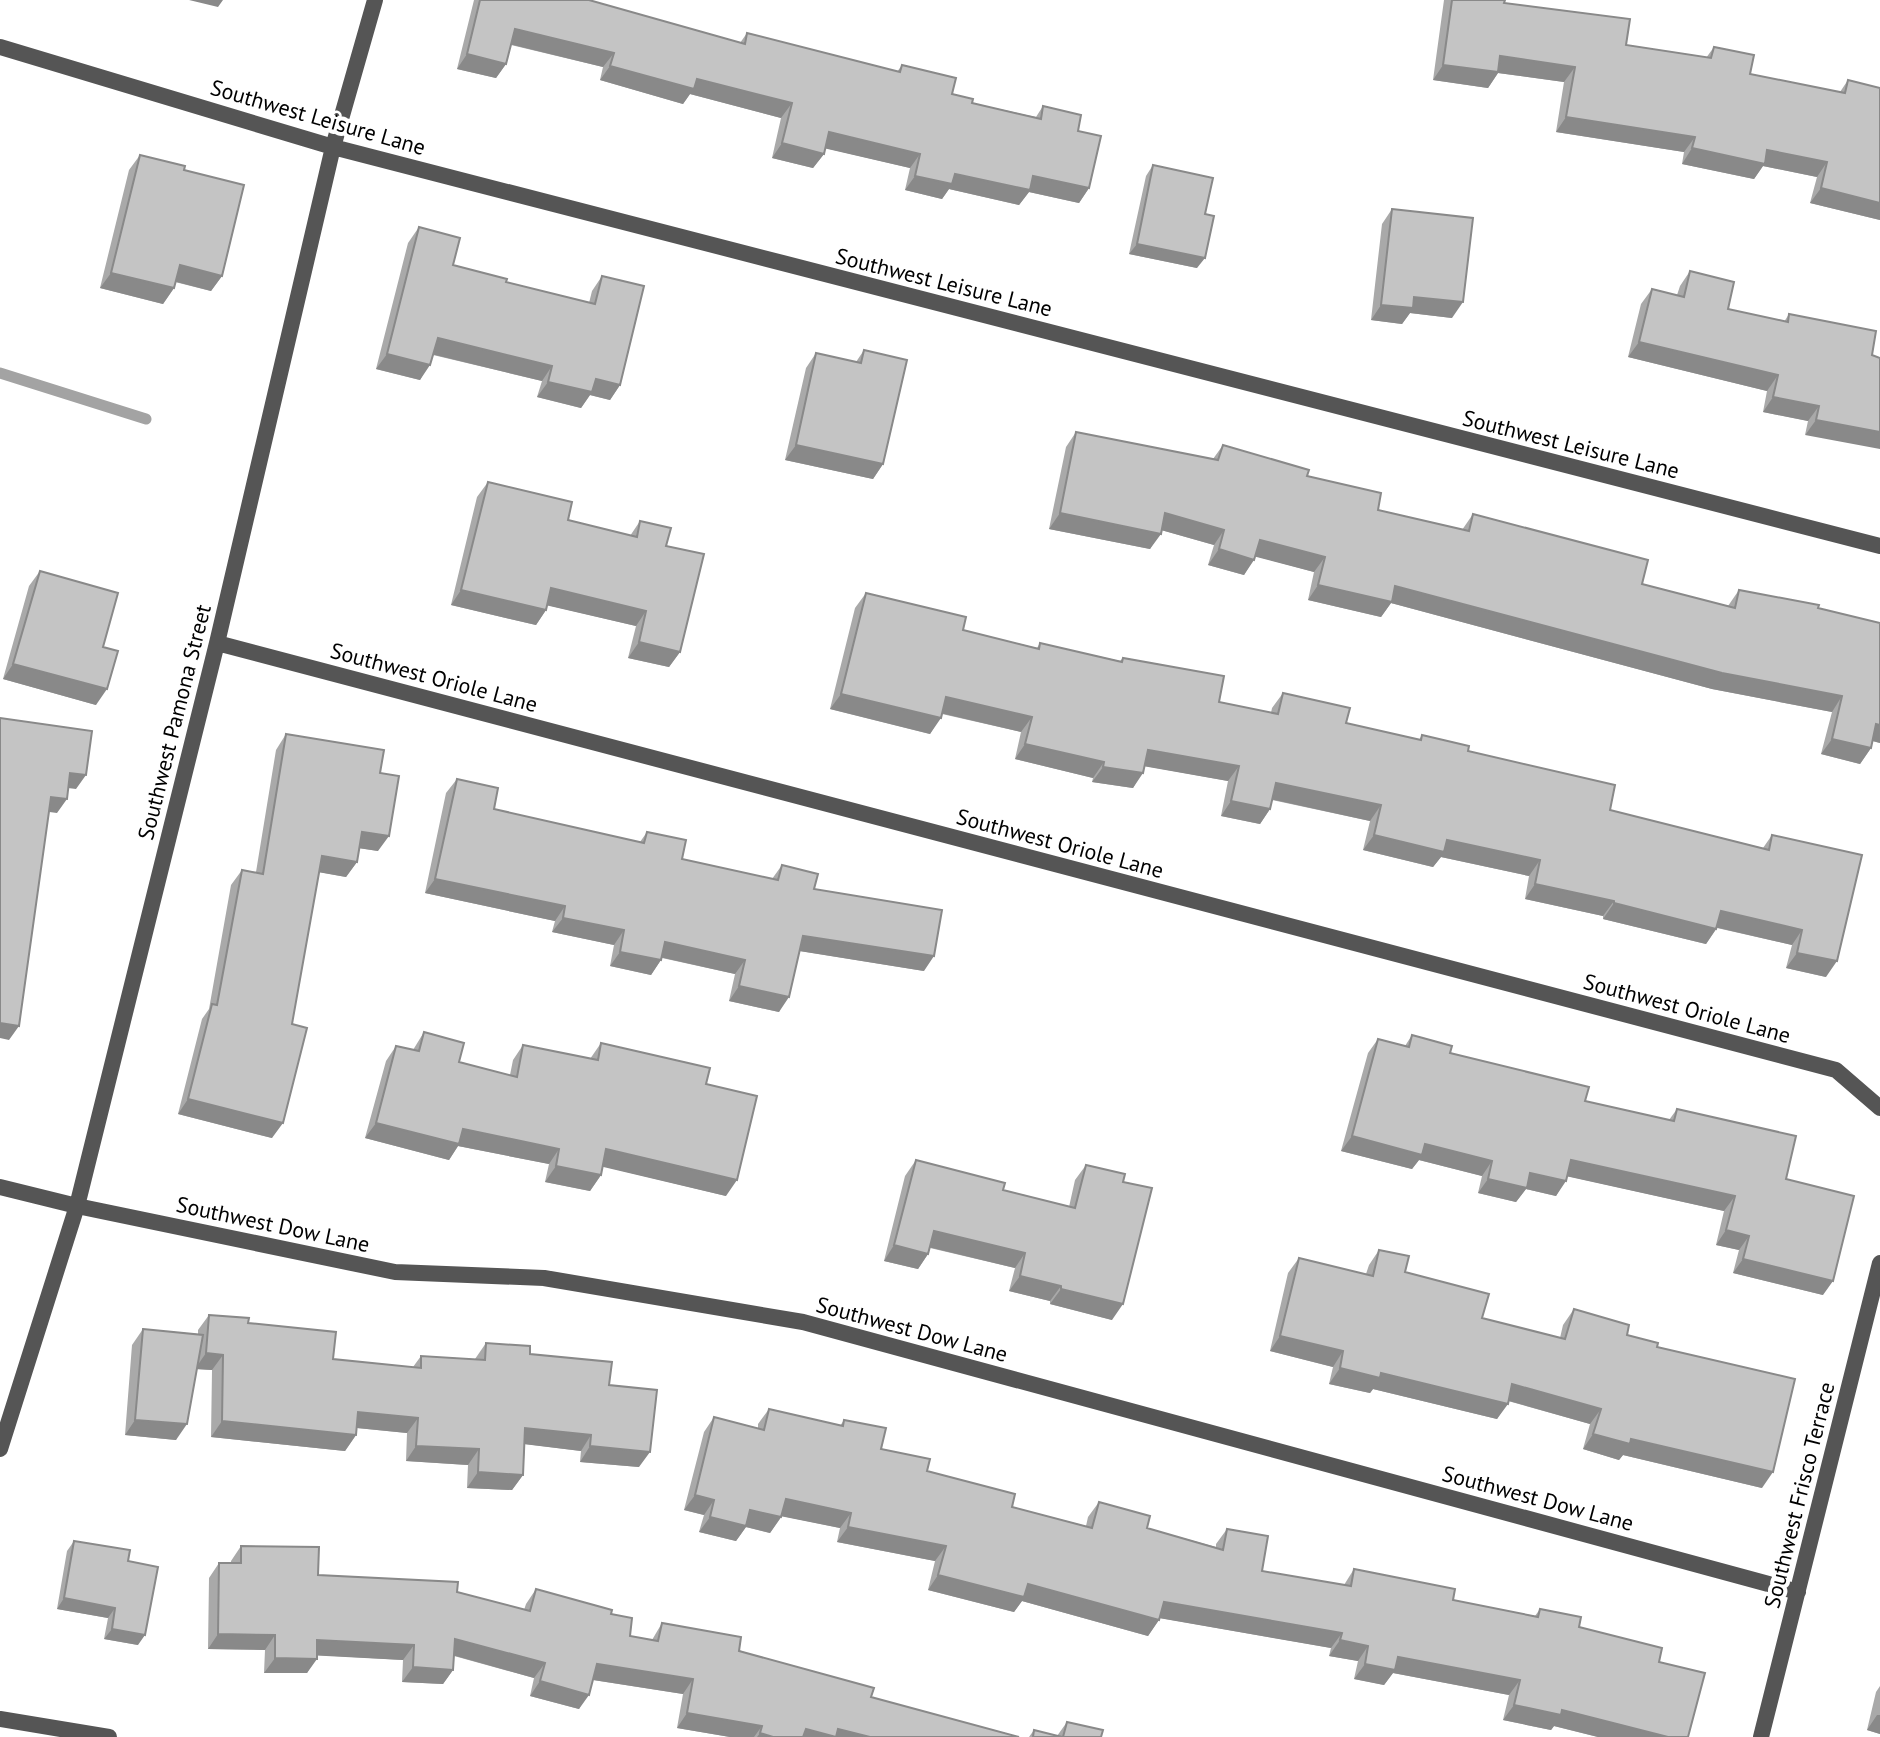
<svg xmlns="http://www.w3.org/2000/svg" width="1880" height="1737" font-family="'PT Sans',sans-serif">
	<rect width="100%" height="100%" fill="#fff"/>
	<g fill="none" stroke-linecap="round" stroke-linejoin="round">
		<path stroke="#a3a3a3" stroke-width="11" d="M0,373L146,419"/>
		<path stroke="#555" stroke-width="16" d="M0,47L333,147L1880,546
			M217,643L1836,1070L1880,1108
			M0,1187L77,1206L395,1272L544,1278L803,1322L1798,1592
			M0,1449L77,1206L217,643L333,147L375,0
			M0,1719L109,1737
			M1761,1737L1880,1263"/>
	</g>
	<path fill="#a9a9a9" d="M474,0H589L740,43L747,33L897,72L902,65L952,94L972,103L1036,117L1043,106L1078,131L1089,188L1079,203L1029,192L1019,205L949,189L942,199L905,190L910,168L825,148L824,154L813,168L772,158L781,118L690,94L683,104L600,80L603,67L511,45L506,64L496,78L457,69Z
		M1444,0H1505L1504,3L1626,45L1706,58L1714,47L1750,74L1840,92L1848,80L1880,220L1810,203L1817,177L1763,166L1754,179L1682,164L1684,152L1556,132L1564,82L1498,73L1488,88L1433,80Z
		M140,155L184,170L222,276L211,291L175,282L174,288L163,304L100,288L129,170Z
		M1153,165L1205,214L1197,268L1129,254L1146,176Z
		M1392,209L1452,318L1410,313L1402,324L1371,320L1382,224Z
		M419,227L453,265L506,282L589,303L592,291L602,276L620,385L610,400L590,395L581,408L537,397L542,381L433,355L420,380L376,369L408,243Z
		M1690,271L1728,309L1784,322L1789,314L1872,355L1805,435L1808,421L1763,412L1767,391L1628,357L1641,304L1652,289L1677,295L1680,286Z
		M864,350L883,464L873,479L785,460L806,368L816,353L856,362Z
		M1076,432L1213,459L1223,445L1307,476L1378,510L1462,530L1473,514L1642,584L1728,606L1739,590L1880,623V743L1872,741L1871,748L1860,764L1821,754L1832,712L1712,689L1391,603L1381,617L1308,600L1314,572L1255,556L1244,575L1208,565L1214,545L1161,530L1150,549L1049,529L1066,447Z
		M488,482L568,520L630,536L640,521L666,546L680,652L669,667L628,658L636,626L547,605L546,610L536,625L451,605L477,497Z
		M40,571L103,647L96,705L3,679L29,586Z
		M866,593L963,630L1037,648L1040,643L1120,661L1123,658L1219,702L1271,713L1272,708L1283,693L1346,723L1419,740L1422,735L1468,751L1610,810L1763,848L1772,835L1826,977L1786,968L1792,945L1717,928L1706,944L1603,919V916L1525,899L1529,876L1441,857L1433,867L1363,850L1370,821L1272,800L1270,809L1260,824L1221,816L1228,781L1145,766L1133,788L1092,782L1093,778L1015,759L1021,732L942,714L930,734L830,709L855,608Z
		M286,734L380,773L378,851L359,848L357,862L346,877L319,872L272,1138L178,1114L202,1019L209,1009L231,885L242,870L256,872L276,750Z
		M457,779L494,809L640,842L647,832L682,859L772,879L782,865L924,971L800,951L779,1012L729,1001L735,974L662,958L651,975L610,966L614,945L552,932L555,921L425,893L446,793Z
		M424,1032L459,1062L510,1075L513,1060L523,1045L590,1059L601,1043L706,1084L726,1196L602,1166L601,1175L590,1191L545,1182L549,1164L458,1146L449,1160L365,1138L386,1061L396,1046L413,1050Z
		M1412,1035L1450,1053L1585,1101L1669,1120L1677,1109L1786,1179L1823,1295L1733,1273L1739,1250L1716,1245L1724,1211L1567,1176L1556,1196L1526,1189L1516,1202L1478,1193L1482,1176L1419,1160L1412,1169L1341,1151L1368,1053L1378,1039L1405,1046Z
		M916,1160L1003,1190L1069,1207L1075,1180L1086,1165L1123,1182L1112,1320L1050,1304V1301L1009,1291L1015,1268L930,1248L928,1254L918,1269L884,1261L905,1176Z
		M1379,1250L1405,1272L1482,1318L1560,1338L1563,1325L1574,1309L1627,1335L1657,1347L1762,1488L1623,1455L1619,1460L1583,1449L1590,1424L1508,1401L1497,1419L1373,1389L1370,1393L1329,1384L1333,1367L1270,1351L1288,1273L1299,1258L1366,1274L1369,1265Z
		M209,1315L248,1323L333,1359L413,1367L421,1356L475,1359L486,1343L530,1354L609,1385L639,1467L580,1462L581,1451L525,1444L523,1475L512,1490L467,1488L468,1465L406,1461L407,1433L357,1428L356,1435L345,1451L211,1437L212,1370L197,1369L176,1440L125,1435L132,1345L143,1329L198,1334V1330Z
		M769,1409L840,1426L844,1420L881,1449L927,1471L1012,1507L1086,1526L1088,1517L1099,1502L1147,1528L1216,1547V1544L1227,1529L1262,1571L1344,1585L1354,1569L1453,1600L1535,1616L1540,1609L1659,1662L1688,1737H1598L1554,1726L1551,1730L1503,1720L1509,1695L1393,1673L1384,1685L1354,1679L1358,1661L1329,1656L1331,1648L1160,1618L1148,1636L1022,1601L1014,1612L928,1590L935,1561L837,1542L840,1528L782,1516L770,1533L746,1527L736,1541L699,1532L704,1515L684,1510L704,1432L714,1417L758,1428V1424Z
		M74,1541L128,1561L138,1645L104,1639L108,1618L57,1609L67,1551Z
		M241,1546L318,1575L457,1592L524,1610L526,1604L536,1589L611,1614L630,1636L652,1640L662,1623L871,1697L1019,1737H730L677,1728L683,1694L593,1680L579,1709L530,1696L534,1678L454,1656L453,1670L443,1684L402,1682L403,1660L317,1655L307,1673H264L265,1650L208,1649L209,1578L219,1563H231V1561Z
		M1880,1686V1734L1867,1730L1876,1692Z
		M1067,1722L1101,1737H1029L1034,1730L1057,1736Z"/>
	<path fill="#898989" d="M189,0H223L218,7Z
		M515,29L614,53L603,67L505,43Z
		M467,54L506,64L496,78L457,69Z
		M1500,56L1575,67L1564,82L1498,73L1488,88L1433,80L1443,65Z
		M610,66L697,79L792,103L781,118L690,94L683,104L600,80Z
		M1566,117L1695,137L1684,152L1556,132Z
		M829,132L920,154L910,168L819,147Z
		M782,143L824,154L813,168L772,158Z
		M1692,148L1767,150L1827,162L1817,177L1763,166L1754,179L1682,164Z
		M955,174L1033,176L1089,188L1079,203L1029,192L1019,205L949,189L942,199L905,190L915,176Z
		M1821,188L1880,203V220L1810,203Z
		M1137,244L1205,258L1197,268L1129,254Z
		M180,265L222,276L211,291L169,280Z
		M111,273L174,288L163,304L100,288Z
		M1414,297L1463,302L1452,318L1410,313L1402,324L1371,320L1381,305Z
		M438,338L552,366L542,381L427,353Z
		M1639,342L1778,375L1767,391L1628,357Z
		M387,354L430,365L420,380L376,369Z
		M596,379L620,385L610,400L590,395L581,408L537,397L548,382Z
		M1773,397L1819,406L1808,421L1763,412Z
		M1816,420L1880,432V449L1805,435Z
		M796,445L883,464L873,479L785,460Z
		M1060,513L1161,534L1150,549L1049,529Z
		M1165,513L1224,530L1214,545L1154,528Z
		M1260,540L1325,557L1314,572L1249,555Z
		M1219,549L1254,560L1244,575L1208,565Z
		M1318,585L1395,586L1842,696L1832,712L1712,689L1391,603L1381,617L1308,600Z
		M551,588L646,611L636,626L541,604Z
		M461,590L546,610L536,625L451,605Z
		M639,642L680,652L669,667L628,658Z
		M13,664L107,689L96,705L3,679Z
		M841,694L941,718L930,734L830,709Z
		M946,697L1032,717L1021,732L936,712Z
		M1876,724L1880,725V743L1866,739Z
		M1832,739L1871,748L1860,764L1821,754Z
		M1025,744L1104,762L1093,778L1015,759Z
		M1148,750L1239,766L1228,781L1137,765Z
		M1103,767L1143,773L1133,788L1092,782Z
		M70,773L86,775L76,789L60,787Z
		M1276,783L1381,805L1370,821L1265,798Z
		M51,797L67,799L57,813L42,811Z
		M1231,801L1270,809L1260,824L1221,816Z
		M362,832L389,836L378,851L351,847Z
		M1374,835L1447,840L1540,860L1529,876L1441,857L1433,867L1363,850Z
		M322,856L357,862L346,877L312,871Z
		M435,879L565,906L555,921L425,893Z
		M1535,884L1614,901L1603,916L1525,899Z
		M1614,903L1716,929L1706,944L1603,919Z
		M1721,911L1802,930L1792,945L1710,926Z
		M563,918L624,930L614,945L552,932Z
		M803,936L934,956L924,971L793,950Z
		M665,942L745,960L735,974L655,956Z
		M620,952L661,960L651,975L610,966Z
		M1797,953L1837,961L1826,977L1786,968Z
		M739,986L789,997L779,1012L729,1001Z
		M0,1023L19,1026L9,1040L0,1038Z
		M188,1099L283,1123L272,1138L178,1114Z
		M376,1123L463,1129L559,1149L549,1164L458,1146L449,1160L365,1138Z
		M1352,1136L1425,1144L1492,1161L1482,1176L1419,1160L1412,1169L1341,1151Z
		M606,1149L737,1180L726,1196L595,1165Z
		M1571,1160L1735,1196L1724,1211L1561,1175Z
		M556,1166L601,1175L590,1191L545,1182Z
		M1530,1173L1566,1181L1556,1196L1526,1189L1516,1202L1478,1193L1488,1179Z
		M1726,1230L1749,1236L1739,1250L1716,1245Z
		M934,1231L1025,1253L1015,1268L924,1246Z
		M894,1245L928,1254L918,1269L884,1261Z
		M1743,1259L1833,1281L1823,1295L1733,1273Z
		M1020,1276L1061,1286L1050,1301L1009,1291Z
		M1061,1289L1123,1304L1112,1320L1050,1304Z
		M1280,1336L1343,1351L1333,1367L1270,1351Z
		M206,1353L223,1355L212,1370L195,1369Z
		M1340,1368L1381,1373L1508,1404L1497,1419L1373,1389L1370,1393L1329,1384Z
		M1512,1384L1601,1409L1590,1424L1502,1399Z
		M358,1412L418,1418L407,1433L347,1427Z
		M135,1420L187,1424L176,1440L125,1435Z
		M222,1421L356,1435L345,1451L211,1437Z
		M525,1428L591,1435L581,1451L515,1443Z
		M1593,1434L1631,1439L1773,1472L1762,1488L1623,1455L1619,1460L1583,1449Z
		M416,1446L479,1449L468,1465L406,1461Z
		M590,1446L650,1452L639,1467L580,1462Z
		M478,1472L523,1475L512,1490L467,1488Z
		M695,1495L714,1500L704,1515L684,1510Z
		M786,1499L851,1513L840,1528L775,1515Z
		M750,1510L781,1517L770,1533L746,1527L736,1541L699,1532L710,1517Z
		M848,1527L946,1546L935,1561L837,1542Z
		M938,1575L1028,1584L1159,1620L1148,1636L1022,1601L1014,1612L928,1590Z
		M64,1598L115,1608L108,1618L57,1609Z
		M1164,1602L1342,1633L1331,1648L1153,1617Z
		M112,1629L145,1635L138,1645L104,1639Z
		M218,1634L275,1635L265,1650L208,1649Z
		M455,1639L545,1663L534,1678L445,1653Z
		M317,1640L414,1645L403,1660L307,1655Z
		M1340,1640L1368,1646L1358,1661L1329,1656Z
		M1398,1657L1520,1680L1509,1695L1393,1673L1384,1685L1354,1679L1365,1664Z
		M275,1658L317,1659L307,1673H264Z
		M597,1664L693,1679L683,1694L587,1679Z
		M413,1667L453,1670L443,1684L402,1682Z
		M540,1681L589,1695L579,1709L530,1696Z
		M1514,1705L1562,1710L1668,1737H1598L1554,1726L1551,1730L1503,1720Z
		M687,1713L762,1726L754,1737H730L677,1728Z
		M1877,1715H1880V1734L1867,1730Z
		M806,1729H838L870,1737H800Z
		M760,1733L773,1737H757Z"/>
	<path fill="#c4c4c4" stroke="#898989" stroke-width="2" d="M480,0H589L745,44L747,33L900,72L902,65L956,78L952,94L973,99L972,103L1041,119L1043,106L1081,115L1078,131L1101,136L1089,188L1033,176L1030,190L955,174L952,184L915,176L920,154L829,132L824,154L782,143L792,103L697,79L694,89L610,66L614,53L515,29L506,64L467,54Z
		M1452,0H1505L1504,3L1630,19L1626,45L1711,58L1714,47L1754,55L1750,74L1845,93L1848,80L1880,88V203L1821,188L1827,162L1767,150L1765,164L1692,148L1695,137L1566,117L1575,67L1500,56L1498,72L1443,65Z
		M140,155L185,166L184,170L244,185L222,276L180,265L174,288L111,273Z
		M1153,165L1213,178L1205,214L1214,216L1205,258L1137,244Z
		M1392,209L1473,218L1463,302L1414,297L1413,308L1381,305Z
		M419,227L460,238L453,265L507,279L506,282L595,304L602,276L644,286L620,385L596,379L592,392L548,382L552,366L438,338L430,365L387,354Z
		M1690,271L1734,282L1728,309L1788,322L1789,314L1876,331L1872,355L1880,358V432L1816,420L1819,406L1773,397L1778,375L1639,342L1652,289L1684,297Z
		M864,350L907,360L883,464L796,445L816,353L861,363Z
		M1076,432L1218,460L1223,445L1309,470L1307,476L1381,493L1378,510L1469,531L1473,514L1648,560L1642,584L1735,608L1739,590L1819,605L1818,608L1880,623V725L1876,724L1871,748L1832,739L1842,696L1722,673L1395,586L1392,602L1318,585L1325,557L1260,540L1254,560L1219,549L1224,530L1165,513L1161,534L1060,513Z
		M488,482L572,502L568,520L637,537L640,521L671,528L666,546L704,554L680,652L639,642L646,611L551,588L546,610L461,590Z
		M40,571L118,593L103,647L118,651L107,689L13,664Z
		M866,593L966,617L963,630L1039,649L1040,643L1122,662L1123,658L1224,676L1219,702L1278,714L1283,693L1350,708L1346,723L1421,740L1422,735L1469,746L1468,751L1615,785L1610,810L1769,850L1772,835L1862,855L1837,961L1797,953L1802,930L1721,911L1716,929L1614,903V901L1535,884L1540,860L1447,840L1444,852L1374,835L1381,805L1276,783L1270,809L1231,801L1239,766L1148,750L1143,773L1103,767L1104,762L1025,744L1032,717L946,697L941,718L841,694Z
		M0,718L92,731L86,775L70,773L67,799L51,797L19,1026L0,1023Z
		M286,734L384,750L380,773L399,776L389,836L362,832L357,862L322,856L292,1024L307,1028L283,1123L188,1099L212,1004L217,1005L242,870L263,874Z
		M457,779L498,788L494,809L644,843L647,832L686,840L682,859L778,880L782,865L818,874L814,889L942,910L934,956L803,936L789,997L739,986L745,960L665,942L661,960L620,952L624,930L563,918L565,906L435,879Z
		M424,1032L464,1043L459,1062L517,1077L523,1045L598,1060L601,1043L710,1068L706,1084L757,1096L737,1180L606,1149L601,1175L556,1166L559,1149L463,1129L459,1144L376,1123L396,1046L419,1051Z
		M1412,1035L1452,1046L1450,1053L1589,1087L1585,1101L1674,1121L1677,1109L1796,1136L1786,1179L1854,1196L1833,1281L1743,1259L1749,1236L1726,1230L1735,1196L1571,1160L1566,1181L1530,1173L1527,1188L1488,1179L1492,1161L1425,1144L1422,1155L1352,1136L1378,1039L1409,1047Z
		M916,1160L1005,1183L1003,1190L1075,1208L1086,1165L1125,1174L1123,1182L1152,1188L1123,1304L1061,1289V1286L1020,1276L1025,1253L934,1231L928,1254L894,1245Z
		M1379,1250L1409,1256L1405,1272L1489,1294L1482,1318L1565,1339L1574,1309L1629,1325L1627,1335L1658,1343L1657,1347L1795,1379L1773,1472L1631,1439L1630,1444L1593,1434L1601,1409L1512,1384L1508,1404L1381,1373L1380,1378L1340,1368L1343,1351L1280,1336L1299,1258L1373,1276Z
		M209,1315L249,1318L248,1323L336,1332L333,1359L421,1368V1356L485,1360L486,1343L530,1346V1354L612,1362L609,1385L657,1390L650,1452L590,1446L591,1435L525,1428L523,1475L478,1472L479,1449L416,1446L418,1418L358,1412L356,1435L222,1421L223,1355L206,1353Z
		M143,1329L203,1335L187,1424L135,1420Z
		M769,1409L843,1426L844,1420L886,1428L881,1449L930,1459L927,1471L1015,1494L1012,1507L1092,1528L1099,1502L1150,1516L1147,1528L1223,1550L1227,1529L1268,1536L1262,1571L1351,1586L1354,1569L1455,1589L1453,1600L1538,1617L1540,1609L1581,1617L1579,1627L1662,1648L1659,1662L1705,1673L1688,1737H1668L1562,1710L1561,1715L1514,1705L1520,1680L1398,1657L1395,1670L1365,1664L1368,1646L1340,1640L1342,1633L1164,1602L1159,1620L1028,1584L1024,1597L938,1575L946,1546L848,1527L851,1513L786,1499L781,1517L750,1510L746,1526L710,1517L714,1500L695,1495L714,1417L764,1430Z
		M74,1541L130,1550L128,1561L158,1567L145,1635L112,1629L115,1608L64,1598Z
		M241,1546L319,1547L318,1575L458,1582L457,1592L530,1611L536,1589L612,1610L611,1614L632,1618L630,1636L658,1641L662,1623L741,1637L739,1651L874,1688L871,1697L1019,1737H870L838,1729L836,1737L806,1729L803,1737H773L760,1733L762,1726L687,1713L693,1679L597,1664L589,1695L540,1681L545,1663L455,1639L453,1670L413,1667L414,1645L317,1640V1659L275,1658V1635L218,1634L219,1563H241Z
		M1067,1722L1103,1730L1101,1737H1063Z
		M1034,1730L1062,1737H1033Z"/>
	<g text-anchor="middle" dominant-baseline="central" stroke-width="8" stroke-linejoin="round" paint-order="stroke">
		<g font-size="22" fill="#000" stroke="#fff">
			<text transform="translate(318 117) rotate(16)">Southwest Leisure Lane</text>
			<text transform="translate(944 282) rotate(14)">Southwest Leisure Lane</text>
			<text transform="translate(1571 444) rotate(14)">Southwest Leisure Lane</text>
			<text transform="translate(434 677) rotate(15)">Southwest Oriole Lane</text>
			<text transform="translate(174 722) rotate(-76)">Southwest Pamona Street</text>
			<text transform="translate(1060 843) rotate(15)">Southwest Oriole Lane</text>
			<text transform="translate(1687 1008) rotate(15)">Southwest Oriole Lane</text>
			<text transform="translate(273 1224) rotate(12)">Southwest Dow Lane</text>
			<text transform="translate(912 1329) rotate(15)">Southwest Dow Lane</text>
			<text transform="translate(1799 1495) rotate(-76)">Southwest Frisco Terrace</text>
			<text transform="translate(1538 1498) rotate(15)">Southwest Dow Lane</text>
		</g>
	</g>
</svg>
